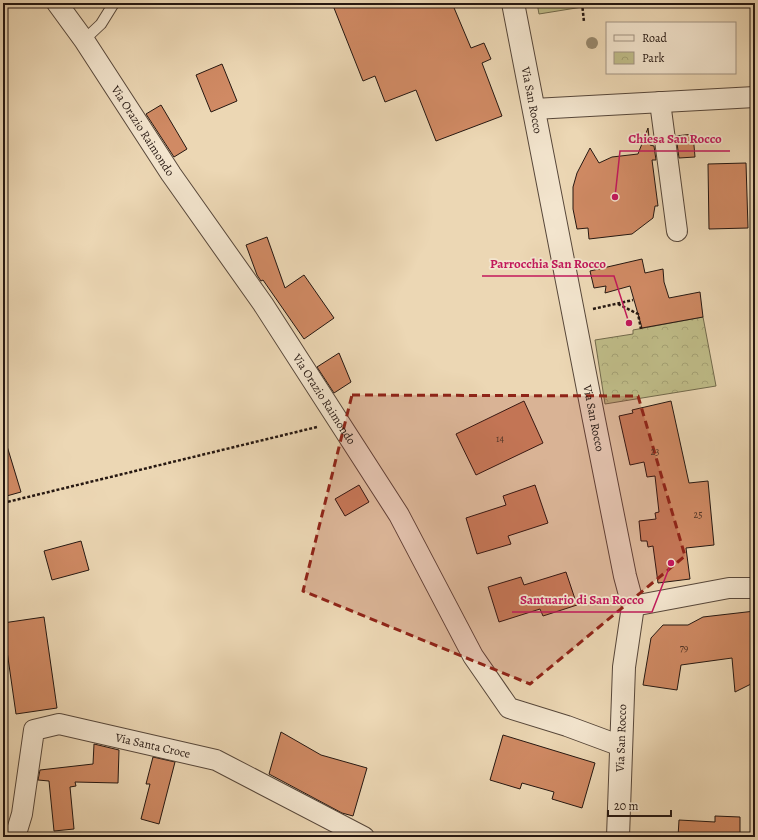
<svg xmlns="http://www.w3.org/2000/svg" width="758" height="840" font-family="Alegreya,serif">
	<defs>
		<pattern id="park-crowns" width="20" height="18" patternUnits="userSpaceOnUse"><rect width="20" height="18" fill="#bfbc88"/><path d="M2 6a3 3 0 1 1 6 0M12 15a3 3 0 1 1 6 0" fill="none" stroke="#a4a174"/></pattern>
	</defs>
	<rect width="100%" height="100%" fill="#ecd7b4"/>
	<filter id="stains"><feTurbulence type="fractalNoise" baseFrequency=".005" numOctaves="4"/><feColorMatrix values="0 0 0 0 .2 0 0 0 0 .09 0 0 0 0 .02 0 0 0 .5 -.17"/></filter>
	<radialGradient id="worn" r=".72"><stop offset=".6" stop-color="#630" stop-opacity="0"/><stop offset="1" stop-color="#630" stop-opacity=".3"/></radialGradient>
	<path fill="url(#park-crowns)" stroke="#726a4c" d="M537,3H607L539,14Z
		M703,317L716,386L605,404L595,340L633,334V330Z"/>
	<path fill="#d08a64" stroke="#251711" d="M332,3H452L471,48L484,43L491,59L482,63L502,116L436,141L416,90L385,102L375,76L363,81Z
		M222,64L237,101L211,112L196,75Z
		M161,105L187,149L174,157L146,114Z
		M648,128L650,145L654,146L656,160H652L658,206H655L653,218L632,234L589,239L588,228L577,229L573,209V187L577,173L590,148L599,163L612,157L638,154Z
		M693,134L695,157L679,158L676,136Z
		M746,163L748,228L709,229L708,164Z
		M267,237L285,288L304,275L334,318L304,339L263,280L261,281L257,275L246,245Z
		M642,259L645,273L663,269L664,282L669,298L700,292L703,317L642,328L630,286L605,293L606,286L594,288L590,271Z
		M339,353L351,382L334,393L317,367Z
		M524,401L543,443L476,475L456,434Z
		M671,401L689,483L708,481L714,545L686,548L690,579L658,583L653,546L648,547L647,541H641L639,521L656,519L655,513L659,512L655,476L647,477L644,462L630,465L619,416L633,413L632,410Z
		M7,446L21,492L3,497V447Z
		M359,485L369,502L345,516L335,499Z
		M535,485L548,523L508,536L511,544L477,554L466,518L506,505L503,496Z
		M81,541L89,570L52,580L44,551Z
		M566,572L577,605L543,616L540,609L499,622L488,587L521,577L524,585Z
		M755,611V682L735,692L732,658L681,665L677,690L643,685L651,638L663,625H688L703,617Z
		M44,617L57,708L16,714L3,623Z
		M281,732L321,755L367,768L353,816L342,813L269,774Z
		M503,735L595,763L582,808L552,799L554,792L522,783L520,789L490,780Z
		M94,744L119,750L118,783L75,782L76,786L70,787L74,829L54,831L49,781L38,780L40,770L93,764Z
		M153,757L175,762L159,824L141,819L150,784H146Z
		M715,816L740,817V837H678L679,820L715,822Z"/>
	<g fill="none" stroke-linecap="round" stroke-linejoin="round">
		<g stroke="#57473a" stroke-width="12">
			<path id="service" d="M84,40L101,24L114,3"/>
		</g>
		<g stroke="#57473a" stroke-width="22">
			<g id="minor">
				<path id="s1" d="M57,3L84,40L171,174L263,304L399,515L473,656L509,708L567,726L621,746"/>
				<path d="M660,102L677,231"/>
				<path d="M534,109L755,97"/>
				<path d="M633,606L729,588H755"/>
				<path id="s2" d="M15,837L22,814L34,730L59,724L216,760L364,837"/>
			</g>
		</g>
		<g stroke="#57473a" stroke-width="24">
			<g id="tertiary">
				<path id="s3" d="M513,3L594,420L625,576L633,606L624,667L618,837"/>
			</g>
		</g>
		<path stroke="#251711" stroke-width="2.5" stroke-dasharray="3 2" stroke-linecap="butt" d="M582,3L584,22
			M618,304L638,314L641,329
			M593,309L633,300
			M3,503L317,427"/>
		<use href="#service" stroke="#f3e5ce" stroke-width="10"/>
		<use href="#minor" stroke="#f3e5ce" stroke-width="20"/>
		<use href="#tertiary" stroke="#f3e5ce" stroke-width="22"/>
	</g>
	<circle fill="#98896e" cx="592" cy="43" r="6"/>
	<path fill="#8f2418" fill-opacity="0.2" stroke="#8f2418" stroke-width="3" stroke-dasharray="8 5" stroke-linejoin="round" d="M352,395L638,396L685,556L530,684L303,591Z"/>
	<g text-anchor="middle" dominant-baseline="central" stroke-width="3.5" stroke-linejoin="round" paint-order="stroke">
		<g font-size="10" fill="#503426">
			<text x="500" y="438">14</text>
			<text x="655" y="451">23</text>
			<text x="698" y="514">25</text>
			<text x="684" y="647">79</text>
		</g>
		<g font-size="12" fill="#251711" stroke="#f3e5ce">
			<text stroke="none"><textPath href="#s3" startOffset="99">Via San Rocco</textPath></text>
			<text stroke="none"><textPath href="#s1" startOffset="154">Via Orazio Raimondo</textPath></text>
			<text stroke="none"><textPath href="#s1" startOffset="478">Via Orazio Raimondo</textPath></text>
			<text stroke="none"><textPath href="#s3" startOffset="423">Via San Rocco</textPath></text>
			<text transform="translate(621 738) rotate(-88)">Via San Rocco</text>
			<text stroke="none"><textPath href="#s2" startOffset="231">Via Santa Croce</textPath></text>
		</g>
	</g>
	<path fill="none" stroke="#c2185b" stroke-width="1.5" d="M615 197L620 151H730M629 323L614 276H482M671 563L652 612H512"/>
	<g fill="#c2185b" stroke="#f3e5ce" stroke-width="1.5">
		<circle cx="615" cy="197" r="4"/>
		<circle cx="629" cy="323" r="4"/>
		<circle cx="671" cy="563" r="4"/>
	</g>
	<g font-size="13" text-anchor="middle" font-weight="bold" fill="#c2185b" stroke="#f3e5ce" stroke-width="3.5" stroke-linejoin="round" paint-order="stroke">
		<text x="675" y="143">Chiesa San Rocco</text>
		<text x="548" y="268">Parrocchia San Rocco</text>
		<text x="582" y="604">Santuario di San Rocco</text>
	</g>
	<rect width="758" height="840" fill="none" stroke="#ecd7b4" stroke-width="16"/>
	<rect x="4" y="4" width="750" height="832" fill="none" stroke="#251711" stroke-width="2"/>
	<rect x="8" y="8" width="742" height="824" fill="none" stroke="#251711"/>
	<rect x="606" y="22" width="130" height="52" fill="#f3e5ce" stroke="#a19382"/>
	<rect x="614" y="35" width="20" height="6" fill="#f3e5ce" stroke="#a19382"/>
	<text x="642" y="42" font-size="12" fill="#251711">Road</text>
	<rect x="614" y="52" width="20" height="12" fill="url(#park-crowns)" stroke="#a19382"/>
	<text x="642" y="62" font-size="12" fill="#251711">Park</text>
	<path d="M608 810v6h63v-6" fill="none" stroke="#251711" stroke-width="2"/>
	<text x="614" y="810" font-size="12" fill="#251711" stroke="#f3e5ce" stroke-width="3" paint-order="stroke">20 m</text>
	<rect width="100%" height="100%" filter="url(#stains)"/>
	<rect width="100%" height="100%" fill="url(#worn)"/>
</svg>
